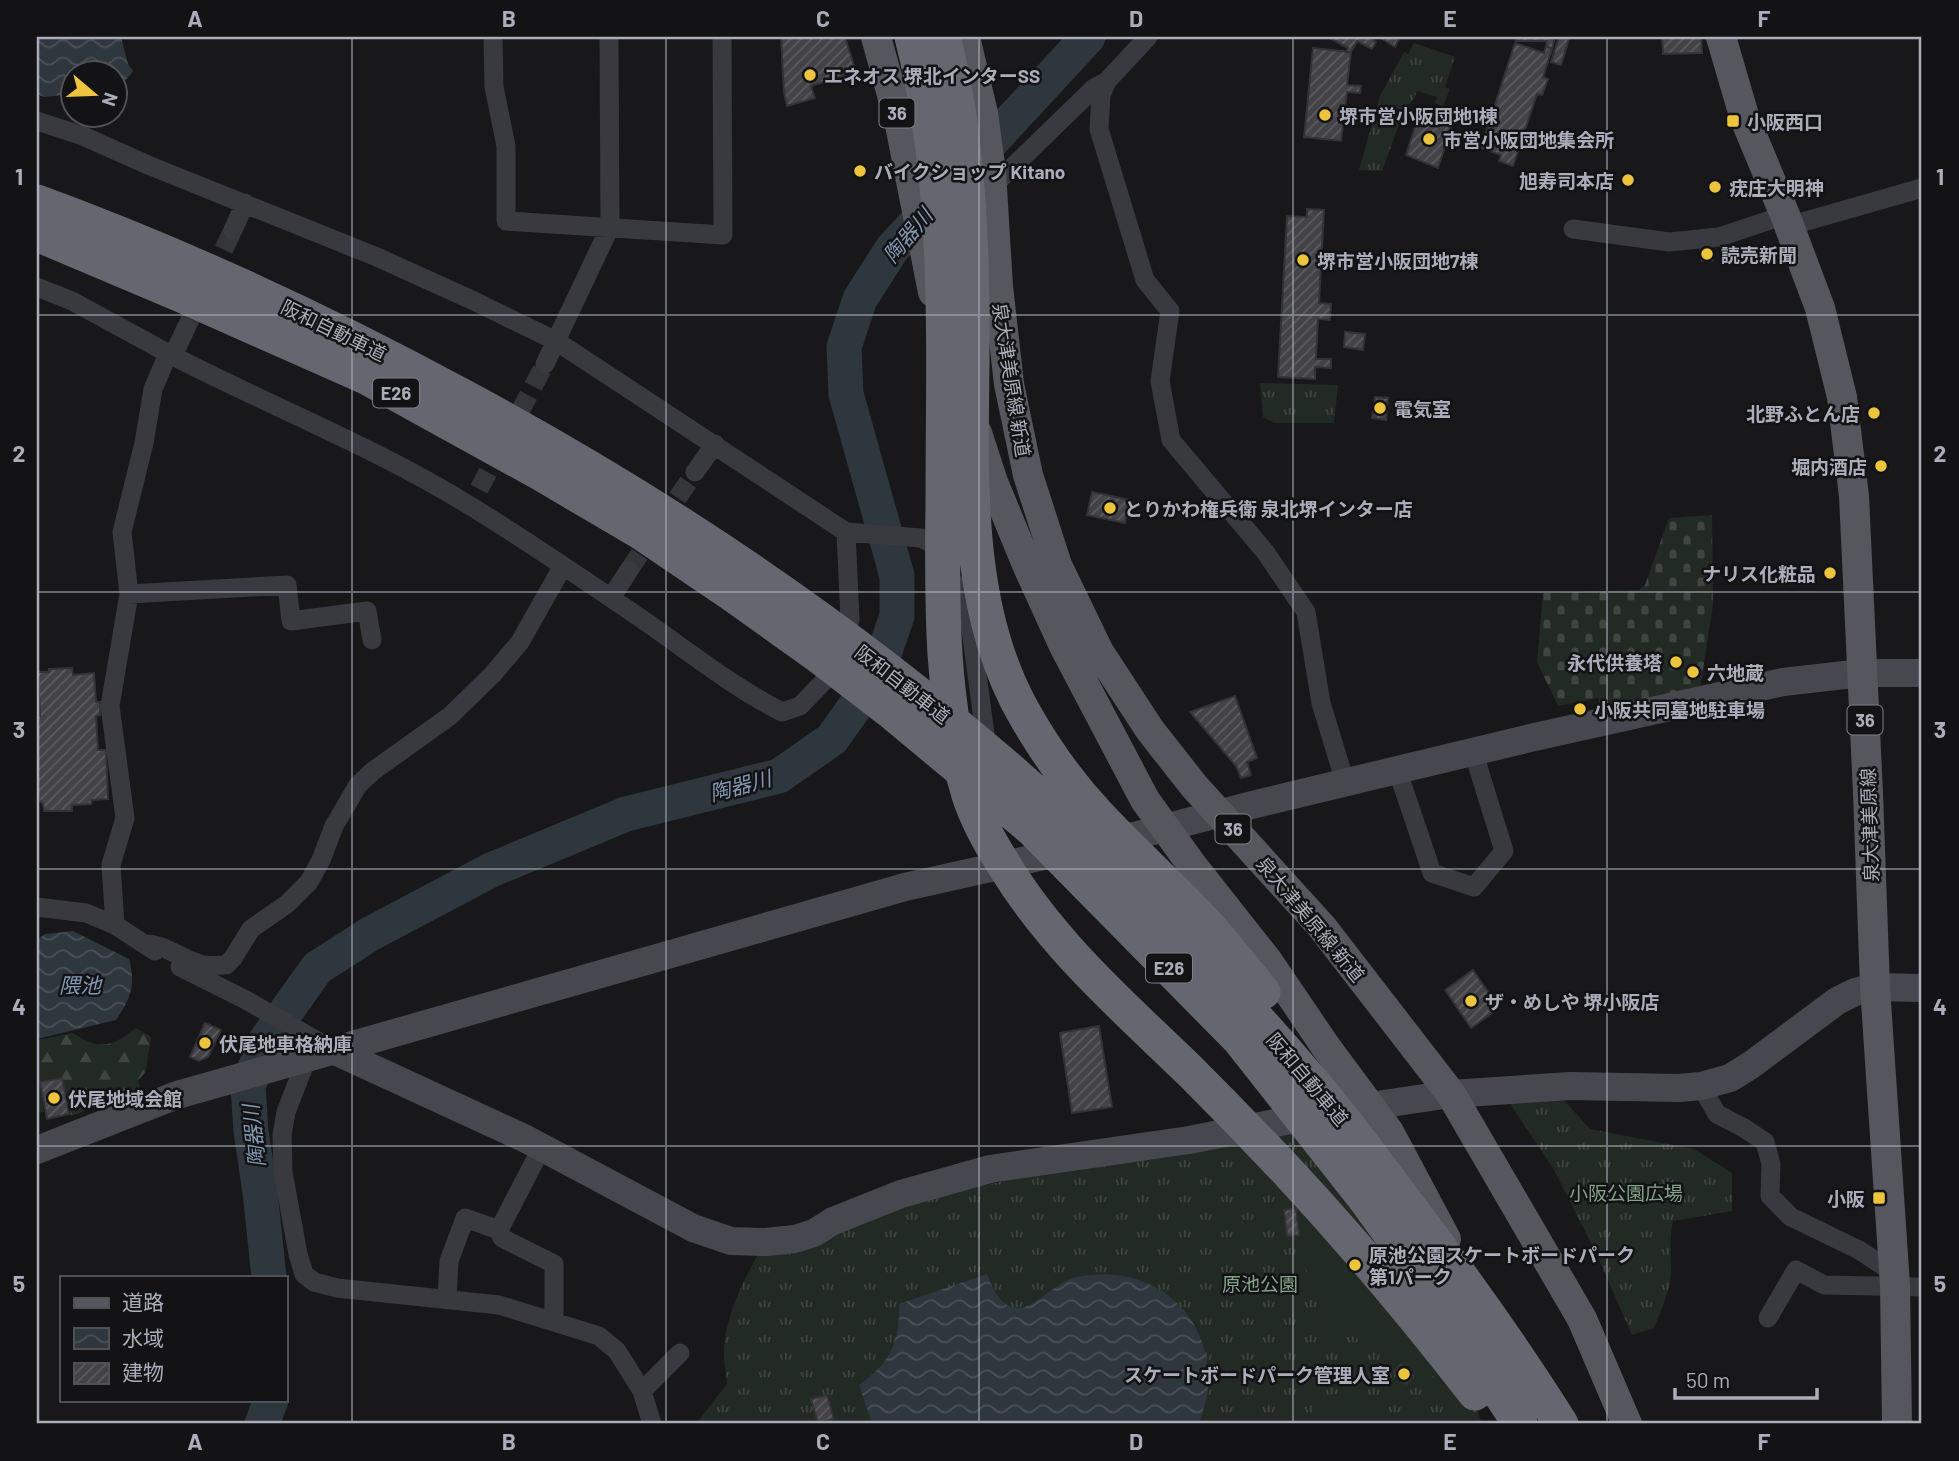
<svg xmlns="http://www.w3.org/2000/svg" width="1959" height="1461" font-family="Barlow,'Noto Sans JP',sans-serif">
	<defs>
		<pattern id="grass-tufts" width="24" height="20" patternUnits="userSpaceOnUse" patternTransform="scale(1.75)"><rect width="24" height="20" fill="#222a24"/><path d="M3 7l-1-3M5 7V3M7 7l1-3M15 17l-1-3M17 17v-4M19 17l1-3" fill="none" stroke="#3f4642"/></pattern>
		<pattern id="forest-firs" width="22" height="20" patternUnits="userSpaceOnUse" patternTransform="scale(1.75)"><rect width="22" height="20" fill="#222a24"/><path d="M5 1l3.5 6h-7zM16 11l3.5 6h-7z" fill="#3f4642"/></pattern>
		<pattern id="cemetery-stones" width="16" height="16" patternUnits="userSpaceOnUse" patternTransform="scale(1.75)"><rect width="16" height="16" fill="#222a24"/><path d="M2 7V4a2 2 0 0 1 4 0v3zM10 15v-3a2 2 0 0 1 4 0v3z" fill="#3f4642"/></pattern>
		<pattern id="water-waves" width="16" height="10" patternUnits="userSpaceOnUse" patternTransform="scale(1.75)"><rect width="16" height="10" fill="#2e363e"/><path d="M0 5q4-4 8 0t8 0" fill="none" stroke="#4a5158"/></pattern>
		<pattern id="building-hatch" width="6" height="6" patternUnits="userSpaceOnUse" patternTransform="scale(1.75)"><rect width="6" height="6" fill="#434347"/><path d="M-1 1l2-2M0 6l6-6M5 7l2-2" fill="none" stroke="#5b5c5f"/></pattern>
	</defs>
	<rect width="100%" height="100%" fill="#18181a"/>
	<path fill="url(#grass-tufts)" d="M1414,43L1455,57L1445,87L1450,89L1443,106L1435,103L1437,97L1417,91L1414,99L1405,108L1382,171L1359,170L1380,96L1404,52L1408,54Z
		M1260,383L1338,385L1334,423H1274L1263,417Z
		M1562,1098L1590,1129L1694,1149L1732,1173V1211L1673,1221C1669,1239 1671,1254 1671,1273C1670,1292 1661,1310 1654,1328L1632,1335L1596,1253L1553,1168L1507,1099Z
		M1330,1126L1457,1353L1482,1424H696L727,1384C726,1372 723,1358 724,1346C728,1312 742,1282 759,1253L951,1192L1039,1174Z"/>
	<path fill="url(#forest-firs)" d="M136,1028L151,1037C151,1044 149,1048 148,1054C146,1066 149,1071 138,1080L140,1086L139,1092L71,1116L62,1077L39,1081L44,1112L37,1113V1040L73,1033C101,1051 111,1047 136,1028Z"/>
	<path fill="url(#cemetery-stones)" d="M1712,515L1713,605L1700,689L1602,711L1598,698L1558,706L1537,662L1543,593L1639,590L1645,585L1669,518Z"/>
	<path fill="#222a24" d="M1349,1158L1454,1356L1440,1378L1395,1368L1381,1351L1367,1342L1341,1332L1327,1331L1319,1297L1298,1252C1304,1231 1303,1214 1288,1199Z
		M1359,1391L1402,1424H1308L1320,1396Z"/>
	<path fill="url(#water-waves)" d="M37,37H121L128,64L133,71L127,79L116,80V74H74L73,94L44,97L37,94Z
		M73,931L129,959C136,985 131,998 116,1020L37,1039V940L45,934Z
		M987,1274C992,1287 1000,1307 1017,1308C1033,1310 1056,1281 1077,1277C1147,1262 1211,1309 1208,1383C1208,1397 1203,1411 1199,1424H872L859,1385C890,1363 900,1343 899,1304Z"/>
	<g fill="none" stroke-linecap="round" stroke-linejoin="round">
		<path stroke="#2e363e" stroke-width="35" d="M269,1277L260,1192L251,1131L248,1086L266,1040L317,968L370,934L491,870L626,814L779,776L832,739L859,701L885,651L897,616V576L846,394L844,347L860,299L892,249L1088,37
			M262,1424L271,1400"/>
	</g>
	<path fill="url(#building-hatch)" stroke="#333236" stroke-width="2" d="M781,37H845L856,72L811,86L815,98L787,106L784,93Z
		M1328,37H1373L1372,39L1376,42L1372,49L1357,41L1351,52H1346L1348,48Z
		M1383,37H1400L1395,47L1382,39Z
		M1516,37H1554V41L1552,49L1546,46L1547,41H1516Z
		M1559,37L1569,39L1561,65L1551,62Z
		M1662,37H1701L1702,53L1663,54Z
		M1515,43L1544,53L1546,46L1552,49L1543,77L1548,79L1542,95L1537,94L1513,166L1499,161L1501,155L1481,148Z
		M1313,48L1351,52L1347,85L1361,86L1360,93L1347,92L1341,141L1304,137Z
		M1420,112L1453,123L1438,168L1406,155Z
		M1307,209L1324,210L1319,303L1331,304L1330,320L1318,319L1316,359H1331V368L1315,367V379L1278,377L1287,216L1307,217Z
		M1711,248L1713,260L1702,261L1700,249Z
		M1345,332L1365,334L1363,350L1344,347Z
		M1375,397L1388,398L1386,420L1372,418Z
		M1092,492L1130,500L1125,523L1087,515Z
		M72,668L73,675L94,673L96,702H100V715L96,716L98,750H106L108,799L92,800L91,804L72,805V811H44L43,804L37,798V716H40L38,672H49V669Z
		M1235,696L1257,758L1247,762L1251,775L1241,778L1236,766L1190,712Z
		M1473,970L1499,1008L1471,1028L1445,990Z
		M205,1023L221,1030L208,1057L199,1061L190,1057Z
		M1099,1026L1112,1107L1072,1113L1060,1033Z
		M62,1078L69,1114L47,1119L40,1082Z
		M1296,1208L1299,1235L1287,1236L1284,1210Z
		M1401,1364L1414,1376L1406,1384L1394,1372Z
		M1325,1370L1336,1372L1334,1384L1323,1382Z
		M827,1395L834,1419L818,1423L811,1399Z"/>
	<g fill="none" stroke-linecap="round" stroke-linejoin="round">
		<path stroke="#35363a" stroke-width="19" stroke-dasharray="19 10" stroke-linecap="butt" d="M186,328L233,230
			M479,489L545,364
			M629,570L695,472"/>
		<path stroke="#393a3f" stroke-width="19" d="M493,37L494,87L506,146V221L723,235L722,37
			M1148,37L1107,81L1101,95L1099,129L1145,280L1170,311L1160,381L1171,440L1266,553L1306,612L1321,703L1345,782
			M37,121L83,136L148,165L377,257L474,301L556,341L846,532L921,538L947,552
			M992,187L1094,88L1107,81
			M1789,226L1922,188
			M1573,229L1669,242L1719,237L1785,215
			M233,230L245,203
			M37,287L72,301L173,356
			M186,328L173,356C272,407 377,448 472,507C532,544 591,584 649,624C693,655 735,688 782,712L800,706L828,677L850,620L846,532
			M545,364L610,227L609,37
			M695,472L715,444
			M965,585L987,749
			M129,594L287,585L291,621L367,611L372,640
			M611,598L629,570
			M1397,769L1432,873L1474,887L1504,851L1473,751
			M37,907L86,913L115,925L155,951
			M115,925L111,865L125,818L110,706L129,594L122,532L144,443L153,389L168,354
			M145,944C166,944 182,960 203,965C210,966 218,965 226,965L233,958L251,929L287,904L309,882L321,860L334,826L358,785L373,771L450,716L493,674L520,642L563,566
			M180,967L246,1000L333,1050
			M307,1058L286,1112L282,1135L283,1172L298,1254L304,1274L314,1282L337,1288L499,1305L599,1336L617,1351L642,1391L652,1424
			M1701,1086L1717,1114L1744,1128L1765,1142L1771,1164L1770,1196L1791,1217L1859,1250L1894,1273
			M542,1147L499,1230L502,1238L554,1264V1322
			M447,1299L449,1261L465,1218L499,1230
			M1768,1318L1796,1270L1824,1285L1922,1287
			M642,1391L680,1353"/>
		<path stroke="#47484f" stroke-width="28" d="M333,1050L526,1139L693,1228L731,1241L766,1242L795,1239L814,1233L833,1221L901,1194L990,1169L1189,1140L1336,1111L1451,1094L1570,1086L1679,1088L1701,1086L1730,1078L1751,1065L1837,1001L1855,992L1875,987L1922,988
			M37,1150L177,1095L209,1086L905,887L1134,836L1248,806L1526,739L1783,682L1862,673H1922"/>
		<path stroke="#55565e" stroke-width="30" d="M876,37L899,120L933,292
			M965,37L983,113L991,172L998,286L1009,384L1028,475L1057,565L1099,652L1150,730L1194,786L1322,927L1451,1094L1582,1319L1627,1424
			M1721,37L1745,119L1785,215L1820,308L1842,397L1854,496L1868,793L1875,987L1895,1285L1897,1424
			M977,433L993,482L1028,567L1064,646L1145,800L1192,865L1267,960L1326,1047L1389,1132L1446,1239"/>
		<path stroke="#656770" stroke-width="35" d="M912,37C951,189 943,346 943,502C942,600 940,701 969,795C977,820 990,843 1004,865C1053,946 1124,1007 1191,1072C1224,1105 1257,1139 1289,1173C1354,1243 1416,1317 1475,1393
			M943,37C966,126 971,218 972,310C974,443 956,596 1025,715C1045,750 1070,785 1097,814C1133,853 1173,888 1209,927C1228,948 1245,971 1263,992
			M37,202C184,256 326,322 464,397C673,509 870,643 1046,802C1075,829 1103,859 1131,887C1192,948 1252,1011 1308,1077C1343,1117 1375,1161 1406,1203C1461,1275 1513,1348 1561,1424
			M37,234L181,295L366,377L540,473L642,533L732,594L816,654L894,714L1032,829L1239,1039L1366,1200L1444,1308L1520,1424"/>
	</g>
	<path fill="none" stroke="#abaeba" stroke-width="2" stroke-opacity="0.55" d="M352,37V1424M666,37V1424M979,37V1424M1293,37V1424M1607,37V1424M37,315H1922M37,592H1922M37,869H1922M37,1146H1922"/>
	<g fill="#edc53d" stroke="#131315" stroke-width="2.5">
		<circle cx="810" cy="75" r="7"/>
		<circle cx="1325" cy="115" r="7"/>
		<rect x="1726" y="114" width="14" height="14" rx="3.5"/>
		<circle cx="1429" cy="139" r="7"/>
		<circle cx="860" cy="171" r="7"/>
		<circle cx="1628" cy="180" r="7"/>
		<circle cx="1715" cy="187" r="7"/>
		<circle cx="1707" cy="254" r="7"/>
		<circle cx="1303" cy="260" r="7"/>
		<circle cx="1380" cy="408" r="7"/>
		<circle cx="1874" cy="413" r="7"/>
		<circle cx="1881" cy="466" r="7"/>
		<circle cx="1110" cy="508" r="7"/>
		<circle cx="1830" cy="573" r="7"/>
		<circle cx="1676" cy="662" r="7"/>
		<circle cx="1693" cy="672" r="7"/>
		<circle cx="1580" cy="709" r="7"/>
		<circle cx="1471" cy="1001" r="7"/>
		<circle cx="205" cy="1043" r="7"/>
		<circle cx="54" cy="1098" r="7"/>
		<rect x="1872" y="1191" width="14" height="14" rx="3.5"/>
		<circle cx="1355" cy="1265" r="7"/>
		<circle cx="1404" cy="1374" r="7"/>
	</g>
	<g text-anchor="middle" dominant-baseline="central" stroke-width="5" stroke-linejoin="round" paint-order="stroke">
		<g fill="#131315" stroke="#7d8088" stroke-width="2">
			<rect x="879.5" y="98.5" width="35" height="29" rx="5"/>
			<rect x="373" y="378.5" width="46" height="29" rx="5"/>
			<rect x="1847.5" y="705.5" width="35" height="29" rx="5"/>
			<rect x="1215.5" y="814.5" width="35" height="29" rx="5"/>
			<rect x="1146" y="953.5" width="46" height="29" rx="5"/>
		</g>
		<g font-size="18" font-weight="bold" fill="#abaeba">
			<text x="897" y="113">36</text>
			<text x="396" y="393">E26</text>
			<text x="1865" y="720">36</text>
			<text x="1233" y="829">36</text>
			<text x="1169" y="968">E26</text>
		</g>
		<g font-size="19" font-weight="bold" fill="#abaeba" stroke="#131315" text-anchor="start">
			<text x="824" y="75">エネオス 堺北インターSS</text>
			<text x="1339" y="115">堺市営小阪団地1棟</text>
			<text x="1747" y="121">小阪西口</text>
			<text x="1443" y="139">市営小阪団地集会所</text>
			<text x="874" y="171">バイクショップ Kitano</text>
			<text x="1614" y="180" text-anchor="end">旭寿司本店</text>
			<text x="1729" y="187">疣庄大明神</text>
			<text x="1721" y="254">読売新聞</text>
			<text x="1317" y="260">堺市営小阪団地7棟</text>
			<text x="1394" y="408">電気室</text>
			<text x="1860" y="413" text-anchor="end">北野ふとん店</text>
			<text x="1867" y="466" text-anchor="end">堀内酒店</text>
			<text x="1124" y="508">とりかわ権兵衛 泉北堺インター店</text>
			<text x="1816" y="573" text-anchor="end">ナリス化粧品</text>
			<text x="1662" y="662" text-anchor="end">永代供養塔</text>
			<text x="1707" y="672">六地蔵</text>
			<text x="1594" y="709">小阪共同墓地駐車場</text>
			<text x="1485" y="1001">ザ・めしや 堺小阪店</text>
			<text x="219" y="1043">伏尾地車格納庫</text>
			<text x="68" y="1098">伏尾地域会館</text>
			<text x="1865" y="1198" text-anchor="end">小阪</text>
			<text x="1369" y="1254">原池公園スケートボードパーク<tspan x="1369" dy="22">第1パーク</tspan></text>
			<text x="1390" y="1374" text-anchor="end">スケートボードパーク管理人室</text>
		</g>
		<g font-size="19" fill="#abaeba" stroke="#131315">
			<text transform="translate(334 330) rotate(26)">阪和自動車道</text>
			<text transform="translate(1012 380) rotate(81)">泉大津美原線 新道</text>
			<text transform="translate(903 684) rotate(38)">阪和自動車道</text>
			<text transform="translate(1869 825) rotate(-92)">泉大津美原線</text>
			<text transform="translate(1311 919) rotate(50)">泉大津美原線 新道</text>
			<text transform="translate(1308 1079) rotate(50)">阪和自動車道</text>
		</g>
		<g font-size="19" fill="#83a488" stroke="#131315">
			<text x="1626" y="1192">小阪公園広場</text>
			<text x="1260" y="1283">原池公園</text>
		</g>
		<g font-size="21" font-style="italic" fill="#8398b3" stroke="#131315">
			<text transform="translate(907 235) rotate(-50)">陶器川</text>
			<text transform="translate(740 785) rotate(-15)">陶器川</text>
			<text x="80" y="984">隈池</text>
			<text transform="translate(253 1136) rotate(-96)">陶器川</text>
		</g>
	</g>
	<rect width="1959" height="1461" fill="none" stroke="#131315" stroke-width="77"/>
	<rect x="60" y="1276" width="228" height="126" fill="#131315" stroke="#505157" stroke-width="2"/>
	<rect x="74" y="1298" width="35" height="10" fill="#55565e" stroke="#505157" stroke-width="2"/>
	<text x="122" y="1310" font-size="21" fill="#abaeba">道路</text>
	<rect x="74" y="1328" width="35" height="21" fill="url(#water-waves)" stroke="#505157" stroke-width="2"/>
	<text x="122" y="1346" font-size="21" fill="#abaeba">水域</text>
	<rect x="74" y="1363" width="35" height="21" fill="url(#building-hatch)" stroke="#505157" stroke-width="2"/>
	<text x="122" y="1380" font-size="21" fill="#abaeba">建物</text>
	<g transform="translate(94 94) rotate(109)"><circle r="33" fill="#131315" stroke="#505157" stroke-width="2"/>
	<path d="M0-5L12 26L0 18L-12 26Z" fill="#edc53d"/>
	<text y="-10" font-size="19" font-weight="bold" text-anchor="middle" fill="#abaeba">N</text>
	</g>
	<path d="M1675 1388v10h142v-10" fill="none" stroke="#abaeba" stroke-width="3.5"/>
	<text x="1686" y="1388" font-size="21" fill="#abaeba" stroke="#131315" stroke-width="5" paint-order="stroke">50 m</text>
	<rect x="38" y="38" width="1882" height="1384" fill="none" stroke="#abaeba" stroke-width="2.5"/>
	<g font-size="23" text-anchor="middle" font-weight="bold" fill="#abaeba">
		<text x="195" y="27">A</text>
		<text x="509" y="27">B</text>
		<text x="823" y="27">C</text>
		<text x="1136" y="27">D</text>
		<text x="1450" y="27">E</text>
		<text x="1764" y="27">F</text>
		<text x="19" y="185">1</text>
		<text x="1940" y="185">1</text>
		<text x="19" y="462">2</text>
		<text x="1940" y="462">2</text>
		<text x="19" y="738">3</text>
		<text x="1940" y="738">3</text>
		<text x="19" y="1015">4</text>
		<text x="1940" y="1015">4</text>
		<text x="19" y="1292">5</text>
		<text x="1940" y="1292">5</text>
		<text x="195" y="1450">A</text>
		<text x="509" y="1450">B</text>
		<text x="823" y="1450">C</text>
		<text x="1136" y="1450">D</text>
		<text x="1450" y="1450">E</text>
		<text x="1764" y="1450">F</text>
	</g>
</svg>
